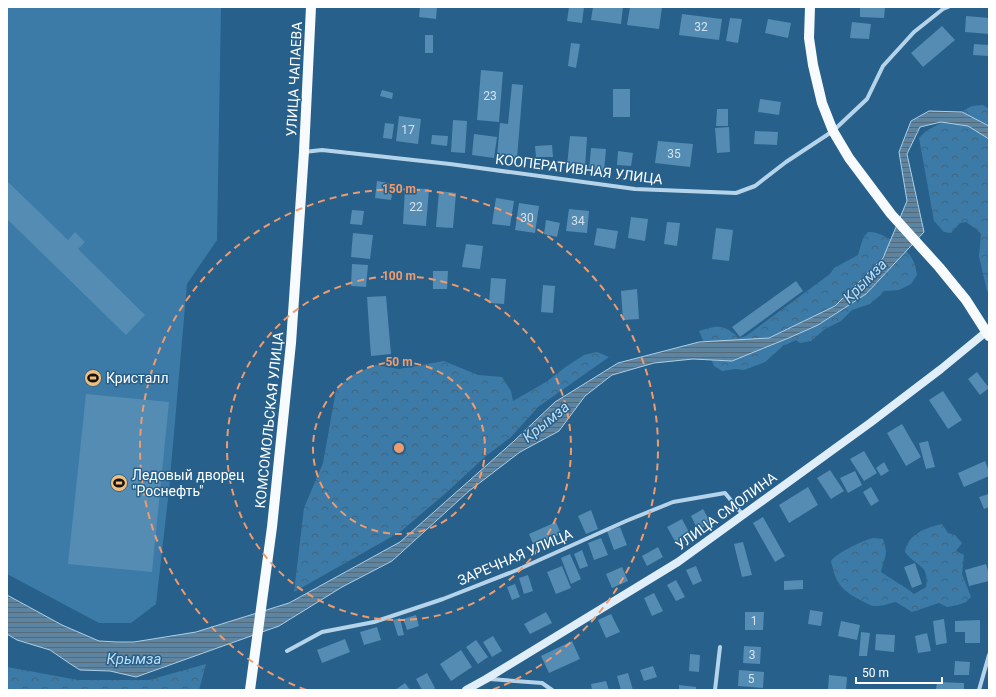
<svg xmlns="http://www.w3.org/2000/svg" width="996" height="697" font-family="Roboto,sans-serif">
	<defs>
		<pattern id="forest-crowns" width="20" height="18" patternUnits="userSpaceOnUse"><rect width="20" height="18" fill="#3c7ba7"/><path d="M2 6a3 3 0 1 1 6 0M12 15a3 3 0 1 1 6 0" fill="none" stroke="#44647a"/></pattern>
		<pattern id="water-rules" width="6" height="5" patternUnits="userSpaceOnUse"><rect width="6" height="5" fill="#5d84a0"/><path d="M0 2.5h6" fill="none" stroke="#556b7a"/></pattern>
	</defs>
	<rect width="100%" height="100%" fill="#27608a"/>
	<path fill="url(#forest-crowns)" d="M983,105L989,109V292L987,291L979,256L981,234L976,229L966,222L960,223L951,233L944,232L934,221L919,138L926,131L972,106Z
		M868,232C881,231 904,246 911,257C915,263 916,269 917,275L911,284L899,290L885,291L870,304L852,310L841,321L825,329L811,341L800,343L796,340L783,346L765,362L744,370L736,369L722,371L714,366L699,331C719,325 723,324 739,338L746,336L830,274L834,268L858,255L863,238Z
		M597,352L609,357L538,407L511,437L486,456L447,492L400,532L294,592L304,508L323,463L336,390L352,375L376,365L399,369L444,361L478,375L502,377L511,391L513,401L546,382L567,366L584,355Z
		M942,524L948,533L955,535L962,543L956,551L964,555L962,574L971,597L966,602L958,605L947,607L939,603L912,612L896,602C890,603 883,606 878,606C871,607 865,602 860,600C840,589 836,583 831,561C838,552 862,541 873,538C876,538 880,539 883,539C889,556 884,557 881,572C892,580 903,585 914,594L926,587C930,564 916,567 905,552C908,534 925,528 942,524Z
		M206,664L199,690H7V667L78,680H149Z"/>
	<path fill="#3c7ba7" d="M7,7H221L217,240L187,284L169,490L156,604L131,623H99L7,574Z"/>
	<path fill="url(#water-rules)" stroke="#aad0ea" d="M929,111L962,112L989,126V139L968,126L941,122L920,127L907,154L924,232L866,294L818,325L791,337L732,361L693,359L654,363L612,375L585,396L559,431L520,452L469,491L392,561L342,587L279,626L136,677L110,671L80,670L69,663L50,650L17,640L7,634V595L62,625L99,641L117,642H134L196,632L289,603L400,542L514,441L555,402L618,363L699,342L769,338L835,306L883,258L907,201L899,152L911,121Z"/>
	<path fill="#548cb3" d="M420,7H437L436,19L419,17Z
		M569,7H584L582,23L567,21Z
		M593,7H623L621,24L591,20Z
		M630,7H662L659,29L627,25Z
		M860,7H885L884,18L860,17Z
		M682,14L722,19L719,40L679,35Z
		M966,16L989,18V34L965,32Z
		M730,18L742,19L738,43L726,41Z
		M768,19L791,23L788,38L765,33Z
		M852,22L871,24L869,39L850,38Z
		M942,26L955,40L923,67L911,53Z
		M425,35H433V53H425Z
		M571,43L580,44L576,68L568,66Z
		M974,44L989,45V56L973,55Z
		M481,70L503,72L499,122L477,120Z
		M512,84L523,85L517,158L497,156L500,123L508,124Z
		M613,89H630V117H613Z
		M382,90L393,93L392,99L380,96Z
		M760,99L781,102L779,115L758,112Z
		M717,109H728V126H716Z
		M399,116L421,119L418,144L396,141Z
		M453,120L467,121L465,153L451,152Z
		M385,123L394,124L392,139L383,138Z
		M729,127L730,152L717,153L715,128Z
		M755,131L778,132L777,145L754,144Z
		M474,134L497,137L494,158L472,155Z
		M432,135L448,136L447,146L431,144Z
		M570,136L587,137L585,168L567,166Z
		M658,141L693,144L690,167L655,163Z
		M552,145L553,157H536L535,146Z
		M591,148L606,149L604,171L589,170Z
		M618,151L633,153L631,166L617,165Z
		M7,181L68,240L75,232L85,242L78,249L145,315L126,335L7,219Z
		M377,181L394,184L391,200L375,198Z
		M405,188L429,189L426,226L403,224Z
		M439,191L456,193L453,228L436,227Z
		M496,198L514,201L510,226L492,224Z
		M519,203L539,206L535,233L515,230Z
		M569,209L589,211L587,233L566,231Z
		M352,210L364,211L362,225L350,224Z
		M631,217L648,219L645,241L628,238Z
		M546,220L560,223L557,237L544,234Z
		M667,222L680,223L677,246L664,244Z
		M597,228L618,231L615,249L594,245Z
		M716,228L733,230L729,261L712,259Z
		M353,233L373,235L370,259L351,257Z
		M466,244L483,246L480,269L462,267Z
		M352,264L368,265L366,287L351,286Z
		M433,271H448L447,289H433Z
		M491,278L506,279L504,304L489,303Z
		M796,281L803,291L740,337L732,327Z
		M543,285L555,286L553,313L541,312Z
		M637,289L639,319L623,320L621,291Z
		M386,296L391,354L371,356L367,297Z
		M977,372L989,388L980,395L968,379Z
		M943,391L962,420L948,429L929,400Z
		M86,394L169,402L152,572L68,564Z
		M902,424L921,457L906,466L887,433Z
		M928,441L935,467L926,469L919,443Z
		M864,451L877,473L864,481L850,459Z
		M985,461L989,471V476L964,487L958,473Z
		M884,462L889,471L881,476L876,468Z
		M830,470L844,491L831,499L817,478Z
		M855,471L862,485L848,493L840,478Z
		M808,487L818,505L789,523L779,505Z
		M871,487L879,501L871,506L863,492Z
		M989,494V507L984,509L979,497Z
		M703,509L711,523L698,530L691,516Z
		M591,510L598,529L586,534L578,516Z
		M763,517L785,556L775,562L753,523Z
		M682,519L691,536L677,545L667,527Z
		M556,522L561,534L534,546L529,534Z
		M620,527L627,545L614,550L607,531Z
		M601,538L608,555L594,560L588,543Z
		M743,542L752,575L742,577L734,544Z
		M658,547L663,557L647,566L642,556Z
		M582,550L588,566L580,569L574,554Z
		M570,554L581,579L571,584L561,558Z
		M915,563L922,584L912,588L904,567Z
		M986,564L989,574V581L969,586L965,570Z
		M562,566L571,588L556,594L547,572Z
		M696,566L702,581L693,585L686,570Z
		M622,567L628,581L612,588L606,574Z
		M528,575L533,591L524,594L519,578Z
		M676,580L685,597L676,601L667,585Z
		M803,580V589L784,590V581Z
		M515,584L520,597L512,600L507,587Z
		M654,593L663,611L652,616L644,598Z
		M810,610L823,612L821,626L808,624Z
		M546,612L552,623L530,634L524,624Z
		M745,612H764L763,630H745Z
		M611,614L620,632L606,638L598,620Z
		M416,615L419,626L407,630L403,619Z
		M400,618L404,635L398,636L393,620Z
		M944,619L947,643L936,645L933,621Z
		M980,620V643H965V632H955V621Z
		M841,621L860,625L857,640L838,636Z
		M377,627L381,640L364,645L360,632Z
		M861,632L870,633L867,656H859Z
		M927,633L931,651L918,653L915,636Z
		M876,634L895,635L894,652L875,650Z
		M493,636L502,651L492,657L483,642Z
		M345,639L350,652L322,663L317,650Z
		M476,640L488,657L478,664L466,647Z
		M572,641L580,659L549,673L541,656Z
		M744,646L761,647L760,664L743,663Z
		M461,650L472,667L451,681L440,664Z
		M690,654L700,655L699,672L689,671Z
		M955,661L970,662L969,675H954Z
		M653,666L657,677L644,681L640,670Z
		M739,670L764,672L763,688L738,686Z
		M427,673L435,688L433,690H422L416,679Z
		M628,673L633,690H621L617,676Z
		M829,675L847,677L846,690H828Z
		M606,681L609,690H592L591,684Z
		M937,682L964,683V690H936Z
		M405,683L410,690H395Z
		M679,685L696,687V690H679Z"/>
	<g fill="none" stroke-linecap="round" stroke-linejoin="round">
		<path stroke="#b5d4ea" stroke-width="4" d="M304,152L322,150L450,164L635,189L736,193L755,186L786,162L833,131L867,99L883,66L914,32L943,9L948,7
			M287,651L322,632L374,622L443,599L517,570L626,521L673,502L725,493L743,515
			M489,679L542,683L552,690
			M715,690L720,647
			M979,690L989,655"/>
		<path stroke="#dfeef8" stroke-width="8" d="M466,690L486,679L678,562L870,423L941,369L986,332"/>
		<path stroke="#f8fbfe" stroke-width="10" d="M810,7L809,38L813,65L822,103L833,131L849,158L891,214L939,267L966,300L989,336
			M250,690L272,527L291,343L304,152L311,7"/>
	</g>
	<g fill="none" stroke="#f19b6d" stroke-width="2" stroke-dasharray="7 5">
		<circle cx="399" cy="448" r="86"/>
		<circle cx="399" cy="448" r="172"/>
		<path d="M306 690A259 259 0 1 1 492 690"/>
	</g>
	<defs>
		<g id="stadium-disc" transform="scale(0.9)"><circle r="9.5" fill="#f2bf7b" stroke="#27608a"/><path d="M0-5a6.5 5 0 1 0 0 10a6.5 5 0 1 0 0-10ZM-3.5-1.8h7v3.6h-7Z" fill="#111"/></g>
	</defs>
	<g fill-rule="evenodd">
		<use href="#stadium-disc" x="93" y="378"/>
		<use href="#stadium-disc" x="119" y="483"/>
	</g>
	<g text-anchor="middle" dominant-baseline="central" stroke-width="3" stroke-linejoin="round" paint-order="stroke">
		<g font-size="12" fill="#d4e2ec">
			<text x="701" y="27">32</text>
			<text x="490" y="96">23</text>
			<text x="408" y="130">17</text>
			<text x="674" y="154">35</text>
			<text x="416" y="207">22</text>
			<text x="527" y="218">30</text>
			<text x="578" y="221">34</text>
			<text x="754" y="621">1</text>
			<text x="752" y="655">3</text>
			<text x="751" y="679">5</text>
		</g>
		<g font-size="14" fill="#fff" stroke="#27608a">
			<text transform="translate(294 79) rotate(-87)">УЛИЦА ЧАПАЕВА</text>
			<text transform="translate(579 169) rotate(7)">КООПЕРАТИВНАЯ УЛИЦА</text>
			<text transform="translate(269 420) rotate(-84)">КОМСОМОЛЬСКАЯ УЛИЦА</text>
			<text transform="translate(726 511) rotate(-36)">УЛИЦА СМОЛИНА</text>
			<text transform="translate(515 557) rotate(-23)">ЗАРЕЧНАЯ УЛИЦА</text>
		</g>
		<g font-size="14" fill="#fff" stroke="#27608a" text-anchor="start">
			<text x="106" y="378">Кристалл</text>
			<text x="132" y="475">Ледовый дворец<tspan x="132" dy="16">"Роснефть"</tspan></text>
		</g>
		<g font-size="15" font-style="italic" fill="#c1ddf1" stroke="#27608a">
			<text transform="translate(865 281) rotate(-45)">Крымза</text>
			<text transform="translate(546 422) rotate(-39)">Крымза</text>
			<text x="134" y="659">Крымза</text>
		</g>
	</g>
	<circle cx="399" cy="448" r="6" fill="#f19b6d" stroke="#27608a" stroke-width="2"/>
	<g font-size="12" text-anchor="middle" font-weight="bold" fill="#f19b6d" stroke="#27608a" stroke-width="3" stroke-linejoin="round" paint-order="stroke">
		<text x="399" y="193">150 m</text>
		<text x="399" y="280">100 m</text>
		<text x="399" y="366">50 m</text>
	</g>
	<rect width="996" height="697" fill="none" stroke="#ffffff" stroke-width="16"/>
	<path d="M856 677v6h86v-6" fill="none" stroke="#ffffff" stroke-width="2"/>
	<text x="862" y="677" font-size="12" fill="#ffffff" stroke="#27608a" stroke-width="3" paint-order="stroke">50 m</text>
</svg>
